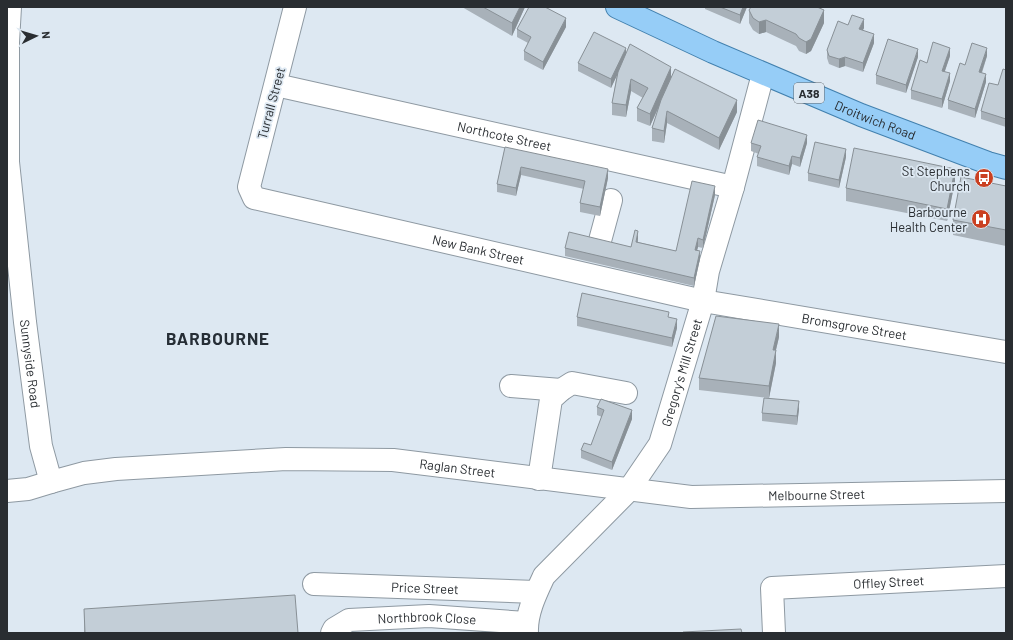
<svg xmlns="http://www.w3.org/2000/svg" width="1013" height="640" font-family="Barlow,sans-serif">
	<rect width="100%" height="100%" fill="#dde8f2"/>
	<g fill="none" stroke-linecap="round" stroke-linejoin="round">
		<g stroke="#8e99a2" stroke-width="24">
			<g id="minor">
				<path id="s1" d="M10,7L8,42V162L25,322L41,446L51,482L84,473L116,469L286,459L393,460L691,497L1006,491"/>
				<path id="s2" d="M295,7L249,187L254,198L703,301L1006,352"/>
				<path id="s3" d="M276,85L733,187"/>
				<path d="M598,248L611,200"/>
				<path d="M511,386L561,390"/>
				<path d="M539,479L551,399L561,390L572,383L626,393"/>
				<path d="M7,491L28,489L51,482"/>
				<path id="s4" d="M314,584L536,592"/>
				<path id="s5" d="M332,633L334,629L349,620L429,616L526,623"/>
				<path id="s6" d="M527,633C526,613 536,593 544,576L628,491L660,444L703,301L708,271L733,187L763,74"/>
				<path id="s7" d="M774,633L772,588L1006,576"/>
			</g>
		</g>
		<g stroke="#4280ae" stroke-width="24">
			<g id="major">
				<path id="s8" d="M617,7L713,52L861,115L988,163L1006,168"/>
			</g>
		</g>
		<use href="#minor" stroke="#fff" stroke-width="22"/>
		<use href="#major" stroke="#96cdf7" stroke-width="22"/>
	</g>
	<path fill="#a8b1b9" d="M462,7H525L512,36Z
		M705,7H747L740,24L705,9Z
		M821,7L824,23L811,51L806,54L799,51L796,46L766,32L759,34L753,30L749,23V10Z
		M848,25L864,28L863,30L874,43L863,72L845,66L839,68L829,64L827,58V50Z
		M566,27L543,70L524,60V51L528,43L517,37V29Z
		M626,53L671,76L737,112L719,150L667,123L664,143L652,141V128L658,109L650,126L637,121V108L643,98L631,91L626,117L612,115V103L617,74L611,88L578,71V63Z
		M950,56L945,71L950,81L942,108L911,99V90L927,63Z
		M987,56L982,73L986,82L975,118L948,109V100L965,65Z
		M918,57L906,93L876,84V75Z
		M1006,70V127L981,119V111L998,85Z
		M751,143H807L800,167L792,164L789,175L757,166V157L759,154L751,151Z
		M505,147L608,178L600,216L580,212V203L584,189L521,175L516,196L497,192V184Z
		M846,157L839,188L808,181V173Z
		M955,181L947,221L846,201V188Z
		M1006,186V246L953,235V220Z
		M715,195L703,248L698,247L697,250L700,259L694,286L565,256V248L631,247L638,239V242L676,251Z
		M577,317L669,318L677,328L672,347L577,326Z
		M779,337L776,350V363L769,398L699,390V378Z
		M597,407L632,419L612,470L581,458V450L591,445L602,417L597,415Z
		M799,409L797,425L762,421V413Z
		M84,609L298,633H84Z"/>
	<path fill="#889096" d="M520,7H525L512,36V23Z
		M743,7H747L740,24V15Z
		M824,10V23L811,51L806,54V42Z
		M566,18V27L543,70V62Z
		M864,19V28L859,37V29Z
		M766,20V32L759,34V22Z
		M874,34V43L863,72V63Z
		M626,48V57L611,88V79Z
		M950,48V56L942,79V71Z
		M987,48V56L979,80V72Z
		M918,49V57L906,93V85Z
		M845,57V66L839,68V59Z
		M671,67V79L650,126V114Z
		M950,73V81L942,108V99Z
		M986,74V82L975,118V109Z
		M631,79V91L626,117V105Z
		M737,100V112L719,150V138Z
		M667,111V123L664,143V131Z
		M807,135V143L800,167V158Z
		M846,149V157L839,188V180Z
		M792,156V164L789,175V166Z
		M521,167V175L516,196V188Z
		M608,169V178L600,216V207Z
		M955,169V181L947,221V209Z
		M715,186V195L703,248V240Z
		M638,231V239L636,250V242Z
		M698,238V247L695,258V250Z
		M700,251V259L694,286V278Z
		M677,319V328L672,347V338Z
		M779,324V337L773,362V350Z
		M776,350V363L769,398V386Z
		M799,401V409L797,425V416Z
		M632,410V419L612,470V462Z"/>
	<path fill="#c3ced7" stroke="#889096" d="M483,7H520L512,23Z
		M529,7H545L566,18L543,62L524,51L531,37L517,29Z
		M720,7H743L740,15Z
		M751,7H817L824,10L811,39L806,42L799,38L796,34L766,20L759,22L753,18L749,10Z
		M852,15L864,19L859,29L874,34L863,63L845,57L839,59L829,56L827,50L838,21L848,25Z
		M594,32L626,48L611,79L578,63Z
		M888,39L918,49L906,85L876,75Z
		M933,42L950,48L942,71L950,73L942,99L911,90L920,60L927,63Z
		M972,43L987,48L979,72L986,74L975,109L948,100L960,63L965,65Z
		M630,44L671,67L650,114L637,108L648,88L631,79L626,105L612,103L618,72Z
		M675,69L737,100L719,138L667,111L664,131L652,128L661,100Z
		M1003,69L1006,70V119L981,111L989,83L998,85Z
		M758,120L807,135L800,158L792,156L789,166L757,157L761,146L751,143Z
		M815,142L846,149L839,180L808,173Z
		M505,147L608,169L600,207L580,203L585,181L521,167L516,188L497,184Z
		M854,148L955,169L947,209L846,188Z
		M961,177L1006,186V230L953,220Z
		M692,181L715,186L703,240L698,238L695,250L700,251L694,278L565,248L569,232L631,247L635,230L638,231L636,242L676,251Z
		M582,293L669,312L668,317L677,319L672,338L577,317Z
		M716,316L779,324L773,350H776L769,386L699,378Z
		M764,398L799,401L797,416L762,413Z
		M601,399L632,410L612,462L581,450L584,443L591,445L604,410L597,407Z
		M295,595L298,633H85L84,609Z
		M741,629L742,633H683V632Z"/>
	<defs>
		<g id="bus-disc" transform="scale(1)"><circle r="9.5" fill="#ca4021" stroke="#dde8f2"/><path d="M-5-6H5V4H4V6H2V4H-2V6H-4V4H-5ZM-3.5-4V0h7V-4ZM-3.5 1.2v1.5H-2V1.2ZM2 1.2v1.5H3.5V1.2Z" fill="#fff"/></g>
		<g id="hospital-disc" transform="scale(1)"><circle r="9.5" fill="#ca4021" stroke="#dde8f2"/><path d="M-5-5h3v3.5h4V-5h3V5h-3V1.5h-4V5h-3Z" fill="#fff"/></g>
	</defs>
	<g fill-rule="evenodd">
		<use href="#bus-disc" x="984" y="178"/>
		<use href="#hospital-disc" x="981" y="219"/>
	</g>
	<g text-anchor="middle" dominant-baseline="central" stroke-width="3.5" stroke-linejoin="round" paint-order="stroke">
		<rect fill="#dde8f2" stroke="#5f656b" stroke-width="1" x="794" y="83" width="30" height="20" rx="3"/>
		<g font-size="12" font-weight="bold" fill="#292d31">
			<text x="809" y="93">A38</text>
		</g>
		<g font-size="13" fill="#292d31" stroke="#dde8f2">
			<text transform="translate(271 103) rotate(-75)">Turrall Street</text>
			<text stroke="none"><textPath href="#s8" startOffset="282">Droitwich Road</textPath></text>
			<text stroke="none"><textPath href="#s3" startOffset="234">Northcote Street</textPath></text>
			<text stroke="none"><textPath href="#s2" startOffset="428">New Bank Street</textPath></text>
			<text stroke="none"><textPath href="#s2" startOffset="812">Bromsgrove Street</textPath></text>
			<text stroke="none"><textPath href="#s1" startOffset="358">Sunnyside Road</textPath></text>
			<text stroke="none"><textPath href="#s6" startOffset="311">Gregory's Mill Street</textPath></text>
			<text stroke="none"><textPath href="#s1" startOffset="887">Raglan Street</textPath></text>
			<text stroke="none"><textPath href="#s1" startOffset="1248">Melbourne Street</textPath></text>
			<text stroke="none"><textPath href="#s7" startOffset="162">Offley Street</textPath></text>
			<text stroke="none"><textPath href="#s4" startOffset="111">Price Street</textPath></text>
			<text stroke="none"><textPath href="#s5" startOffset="100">Northbrook Close</textPath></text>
		</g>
		<g font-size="13" fill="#292d31" stroke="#dde8f2" text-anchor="end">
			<text x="970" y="171">St Stephens<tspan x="970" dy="15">Church</tspan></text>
			<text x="967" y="212">Barbourne<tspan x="967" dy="15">Health Center</tspan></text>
		</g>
		<g font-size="17" font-weight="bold" letter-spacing="1" fill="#262e36" stroke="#dde8f2">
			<text x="218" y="338">BARBOURNE</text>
		</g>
	</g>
	<rect width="1013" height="640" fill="none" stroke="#292d31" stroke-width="16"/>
	<g transform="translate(36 36) rotate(85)" stroke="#dde8f2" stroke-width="3" paint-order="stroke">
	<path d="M0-3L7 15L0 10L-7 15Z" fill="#292d31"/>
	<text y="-6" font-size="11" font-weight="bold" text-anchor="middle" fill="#292d31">N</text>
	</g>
</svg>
